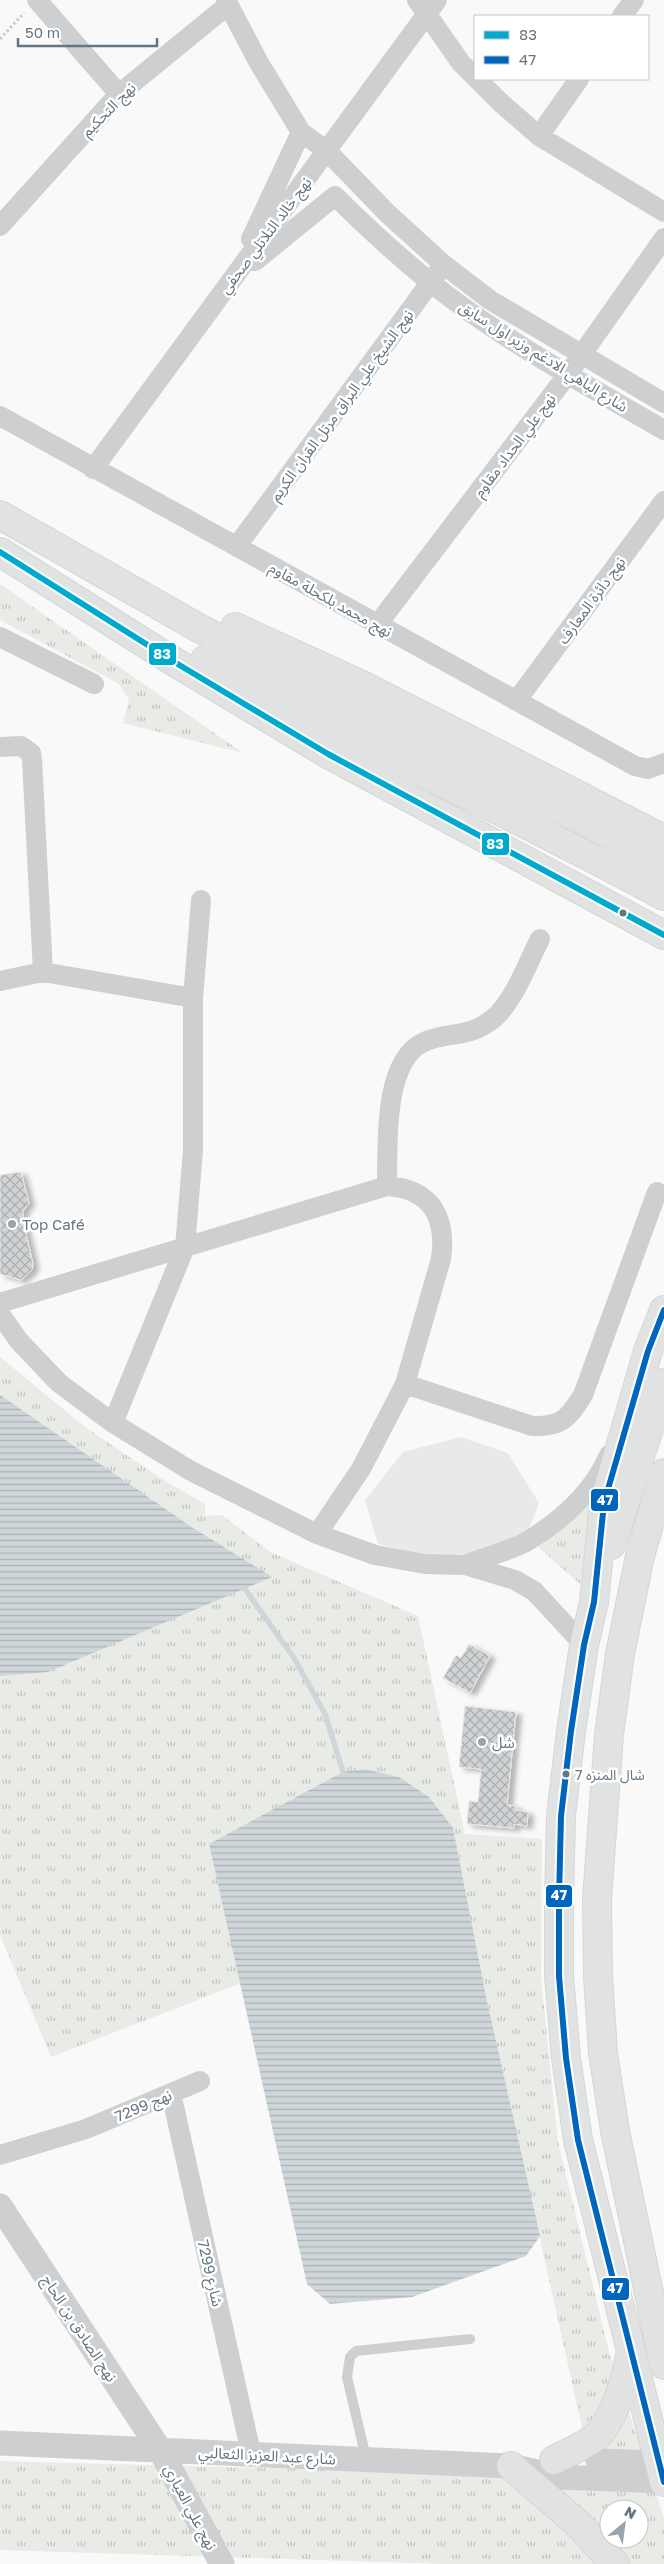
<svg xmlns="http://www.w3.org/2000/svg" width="664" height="2564" font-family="'Golos Text','Noto Sans Arabic',sans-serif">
	<defs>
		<pattern id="grass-tufts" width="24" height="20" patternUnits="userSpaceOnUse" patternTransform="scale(1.25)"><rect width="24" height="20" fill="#e8ebe6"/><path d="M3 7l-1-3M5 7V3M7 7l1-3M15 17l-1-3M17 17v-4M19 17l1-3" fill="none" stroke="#c0c3c0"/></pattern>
		<pattern id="water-rules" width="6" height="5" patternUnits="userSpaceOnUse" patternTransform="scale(1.25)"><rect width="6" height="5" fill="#ced6d9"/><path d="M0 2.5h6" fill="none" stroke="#abb2b5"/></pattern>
		<pattern id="building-cross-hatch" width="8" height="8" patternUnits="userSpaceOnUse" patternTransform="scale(1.25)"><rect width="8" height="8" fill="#d0d2d3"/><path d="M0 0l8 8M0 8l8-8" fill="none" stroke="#acafb1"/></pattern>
		<filter id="shadow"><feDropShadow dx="5.5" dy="3" stdDeviation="2.5" flood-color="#0004"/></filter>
	</defs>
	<rect width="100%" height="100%" fill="#f9f9f9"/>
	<path fill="#e8e9e9" d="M461,1437L508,1453L539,1503L527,1534L482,1551L433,1558L378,1544L365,1500L403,1452Z"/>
	<path fill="url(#grass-tufts)" fill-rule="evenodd" d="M0,584L243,753L123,723L129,700L119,684L0,620Z
		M0,1357L85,1427L162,1479L205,1504V1516L222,1515L270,1552L418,1616L465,1834L542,1839L541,1978L558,2142L609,2352L664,2518V2564H448L0,2550V2461L593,2477L487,2001L453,1828L209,1844L241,1983L51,2057L0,1935ZM609,2509H639V2539H609Z
		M595,1499L580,1584L538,1547Z"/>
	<path fill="url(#water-rules)" d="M0,1395L193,1528L272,1577L48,1672L0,1676Z
		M363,1769L399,1777L429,1797L453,1828L487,2001L540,2236L526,2256L412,2297L330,2304L307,2284L209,1844L343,1772Z"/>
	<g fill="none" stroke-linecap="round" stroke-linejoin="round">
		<path stroke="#ced6d9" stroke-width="5.5" d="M245,1589L294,1658L325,1714L343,1772"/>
	</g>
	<path fill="url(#building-cross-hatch)" stroke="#e8e8e8" filter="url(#shadow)" d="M21,1172L29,1203L23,1211V1221L33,1264L32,1270L21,1280L0,1274V1175Z
		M469,1644L490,1656L470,1693L443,1678L456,1655L461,1658Z
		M465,1706L516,1712L507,1805L516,1806V1810L528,1812L527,1826L514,1824V1828L467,1824L469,1801L478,1802L481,1769L459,1767Z"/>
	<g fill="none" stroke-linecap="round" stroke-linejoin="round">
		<g stroke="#d5d6d6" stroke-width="30">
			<path id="trunk" d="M0,515L197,627L388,728L585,821L664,865
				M0,552L181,666L328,754L664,935
				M235,627L364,686L664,839
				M205,660C356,743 513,814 664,896
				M664,1310L648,1351L604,1503L594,1602L584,1645L571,1731L561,1816L559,1899V1976L566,2058L578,2140L664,2482
				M664,1473L640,1556L620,1654L609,1735L597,1899L598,1976L603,2053L615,2131L664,2365
				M611,1545L664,1383
				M554,2460C567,2453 587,2445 598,2435C616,2416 625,2380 630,2356
				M511,2466L578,2524L615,2564"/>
		</g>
		<path stroke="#cbcccd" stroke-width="3" stroke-dasharray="2.5 2.5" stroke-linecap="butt" d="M0,39L24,13"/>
		<path stroke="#cecfd0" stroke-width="10" d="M366,2458L347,2377L350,2357L356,2351L470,2339"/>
		<path stroke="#cecfd0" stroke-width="20" d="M37,0L119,94
			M226,0L259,63L301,132L327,151L387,213L443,264L490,300L664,403
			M417,0L461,63L501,103L539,136L664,212
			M622,16L634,0
			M539,136L579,79
			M0,226L119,94L228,5
			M251,239L301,132
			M255,261L335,196C365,226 397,255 430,282C502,340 585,384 664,430
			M0,416L635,766L648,769L664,763
			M93,469L437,0
			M237,546L438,272
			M377,625L568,374L664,238
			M0,637L94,684
			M517,700L664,501
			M0,747L21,746L31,753L32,759L43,972
			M0,981L43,972L193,998
			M387,1186C388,1148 382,1061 424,1042C449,1031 469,1039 494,1018C514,1001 528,962 540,939
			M0,1303L387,1186C431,1189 447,1217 441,1259L405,1384L361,1469L317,1534
			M0,1314L19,1341L59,1383L113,1423L191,1471L317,1534L375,1555L425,1564L465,1565L515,1580L534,1591L584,1645
			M405,1384L532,1426C561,1427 568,1419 583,1395L657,1192
			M113,1423L185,1247L193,1150V998L201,900
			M465,1565C484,1557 507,1552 526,1542C561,1521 593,1493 609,1455
			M171,2093L251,2453
			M0,2155L86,2129L200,2081"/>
		<path stroke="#cecfd0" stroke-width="25" d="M0,2206L160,2450L222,2564
			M0,2443L511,2466L558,2477L664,2481
			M598,2461L658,2463"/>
		<use href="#trunk" stroke="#e1e2e2" stroke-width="28"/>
		<g stroke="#fff" stroke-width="10">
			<path id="bus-1" d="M0,552L181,666L328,754L664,935"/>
		</g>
		<g stroke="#fff" stroke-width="10">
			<path id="bus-2" d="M664,1310L648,1351L604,1503L594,1602L584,1645L571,1731L561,1816L559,1899V1976L566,2058L578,2140L664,2482"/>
		</g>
		<use href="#bus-1" stroke="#00a9ce" stroke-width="6"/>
		<use href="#bus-2" stroke="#0065bd" stroke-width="6"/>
	</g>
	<g fill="#657683" stroke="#fff" stroke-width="2">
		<circle cx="623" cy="913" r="4.5"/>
		<circle cx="566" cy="1774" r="4.5"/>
	</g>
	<g fill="#99a4ac" stroke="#fff" stroke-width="2">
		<circle cx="12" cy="1224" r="5"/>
		<circle cx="482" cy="1742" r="5"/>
	</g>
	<g text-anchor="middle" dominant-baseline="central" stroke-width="5" stroke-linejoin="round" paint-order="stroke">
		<g font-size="14" fill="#657683" stroke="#fff" text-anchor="start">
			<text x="575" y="1774">شال المنزه 7</text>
		</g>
		<g font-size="15" fill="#657683" stroke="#fff">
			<text transform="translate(108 109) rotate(-45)">نهج التحكيم</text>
			<text transform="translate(265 235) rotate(-53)">نهج خالد التلاتلي صحفي</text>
			<text transform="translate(544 356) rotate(32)">شارع الباهي الادغم وزير اول سابق</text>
			<text transform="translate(341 405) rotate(-54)">نهج الشيخ علي البراق مرتل القران الكريم</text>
			<text transform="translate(514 445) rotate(-53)">نهج علي الحداد مقاوم</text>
			<text transform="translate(331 599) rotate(29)">نهج محمد بلكحلة مقاوم</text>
			<text transform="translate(591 600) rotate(-54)">نهج دائرة المعارف</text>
			<text transform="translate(143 2105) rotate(-23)">نهج 7299</text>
			<text transform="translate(211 2273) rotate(77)">شارع 7299</text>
			<text transform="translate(80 2328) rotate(57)">نهج الصادق بن الحاج</text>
			<text transform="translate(267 2455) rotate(3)">شارع عبد العزيز الثعالبي</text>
			<text transform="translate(191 2507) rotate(62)">نهج علي العياري</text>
		</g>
		<g font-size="15" fill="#657683" stroke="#fff" text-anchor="start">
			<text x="22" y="1224">Top Café</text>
			<text x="492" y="1742">شل</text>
		</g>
	</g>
	<g stroke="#fff" stroke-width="2">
		<rect x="148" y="642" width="29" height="24" rx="5" fill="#00a9ce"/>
		<rect x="481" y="832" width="29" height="24" rx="5" fill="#00a9ce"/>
		<rect x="590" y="1488" width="29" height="24" rx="5" fill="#0065bd"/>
		<rect x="545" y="1884" width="28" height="24" rx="5" fill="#0065bd"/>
		<rect x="601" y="2277" width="29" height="24" rx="5" fill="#0065bd"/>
	</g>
	<g font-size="14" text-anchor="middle" font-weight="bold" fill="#fff">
		<text x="162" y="659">83</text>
		<text x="495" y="849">83</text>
		<text x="605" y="1505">47</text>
		<text x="559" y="1900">47</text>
		<text x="615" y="2293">47</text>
	</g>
	<rect x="474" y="15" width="175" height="65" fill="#ffffff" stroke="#c1c8cd"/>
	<rect x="484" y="31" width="25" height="8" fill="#00a9ce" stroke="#c1c8cd"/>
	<text x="519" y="40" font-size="15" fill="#657683">83</text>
	<rect x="484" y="56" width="25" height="8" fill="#0065bd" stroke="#c1c8cd"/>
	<text x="519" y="65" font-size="15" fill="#657683">47</text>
	<g transform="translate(624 2524) rotate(29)"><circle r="24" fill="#ffffff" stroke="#c1c8cd"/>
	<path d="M0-4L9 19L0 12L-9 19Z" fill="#99a4ac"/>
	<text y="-8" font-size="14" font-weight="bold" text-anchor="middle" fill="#657683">N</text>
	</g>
	<path d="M18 38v8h139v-8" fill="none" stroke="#657683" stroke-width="2.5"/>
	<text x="25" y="38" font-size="15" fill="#657683" stroke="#ffffff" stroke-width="4" paint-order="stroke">50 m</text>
</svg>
